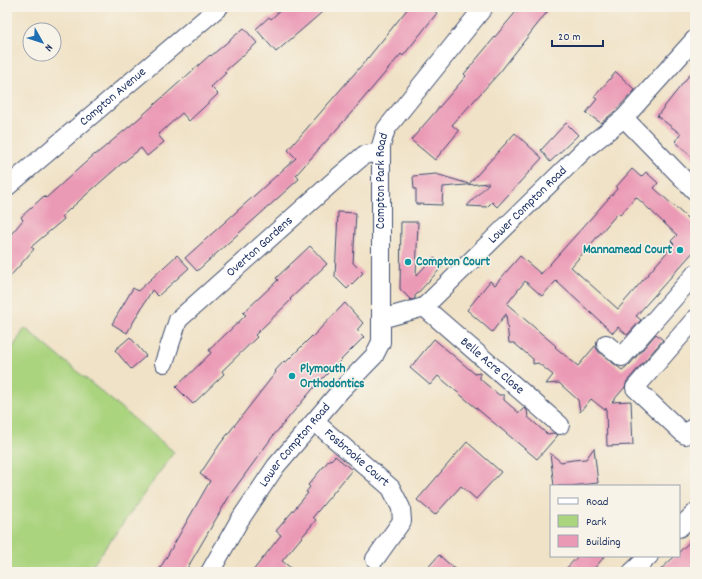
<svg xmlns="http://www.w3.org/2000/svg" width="702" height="579" font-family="Dekko,sans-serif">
	<rect width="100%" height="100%" fill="#f7f3e8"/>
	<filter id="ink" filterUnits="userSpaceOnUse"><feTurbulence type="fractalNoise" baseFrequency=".025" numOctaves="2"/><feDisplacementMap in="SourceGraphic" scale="8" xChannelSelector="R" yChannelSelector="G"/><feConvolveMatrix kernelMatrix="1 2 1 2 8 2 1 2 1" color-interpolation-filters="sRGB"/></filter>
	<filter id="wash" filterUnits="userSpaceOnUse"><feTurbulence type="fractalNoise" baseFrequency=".012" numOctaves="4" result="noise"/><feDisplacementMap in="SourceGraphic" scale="16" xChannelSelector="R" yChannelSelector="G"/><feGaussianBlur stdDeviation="0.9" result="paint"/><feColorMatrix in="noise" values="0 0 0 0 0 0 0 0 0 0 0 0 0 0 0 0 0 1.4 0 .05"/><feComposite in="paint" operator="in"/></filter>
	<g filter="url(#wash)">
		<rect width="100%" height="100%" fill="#f0e2c6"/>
		<path fill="#abd47f" stroke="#63826e" d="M25,328L174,452L88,572H7V357Z"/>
		<g id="blocks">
			<path fill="#eb9ab6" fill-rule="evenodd" d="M284,7H328L276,52L256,29L269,17L271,19Z
				M409,7H429L437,13L403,56L401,54L352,112L296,175L299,179L197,271L185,258L296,158L288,150L368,58Z
				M520,7H551L500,72L452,125L459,131L435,160L411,140L466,76L464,74Z
				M244,28L257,43L224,72L226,73L211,87L218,94L189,121L182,113L158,135L164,142L147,156L141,148L120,165L62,216L64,219L31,247L34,249L7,280V239L23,220L21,217L44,196L46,198L95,154V155L136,121L210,55L211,56Z
				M695,68V160L675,141L681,134L657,116Z
				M616,72L635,90L614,112L601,123L586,113L597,99L594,97Z
				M566,123L578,135L550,162L541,150Z
				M515,133L542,158L497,207L492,202L487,207L467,206L489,183L443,187L442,205L416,204V189H414L413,176L436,174L469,184Z
				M632,169L641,177L646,172L658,183L654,188L695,225V250L636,316L641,320L627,335L618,327L613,333L556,281L542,296L525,281L507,304L556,346L555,347L578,366L595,346L599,352L622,370L630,364L656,334L663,340L627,381L625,387L612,402L631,401L633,445L607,446L606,408L605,410L591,399L580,412L578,400L559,383L546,384L553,375L538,363L533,364V359L514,343H509L506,314L492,332L467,310L490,281L495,285L520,256L541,274L617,189L616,187ZM636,197L677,235L671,241L674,244L618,309L571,267L618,213L620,215Z
				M338,212L356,213L353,263L363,273L347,289L335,277Z
				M401,222H418L416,276L434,257L443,266L415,296V299L411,300L400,289Z
				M310,246L327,264L290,299L291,300L255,335L257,337L222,371L224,374L193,404L176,387L211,353L209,350L246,315L243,313L278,280L276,278Z
				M177,255L189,268L158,296L152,290L127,333L112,324L133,288L138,291Z
				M345,303L363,323L357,330L364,337L317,384L273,436L230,495L185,572H158L210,481L200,474L220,444L276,372L275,371L284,361L286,362L312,336V337Z
				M130,337L146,356L131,369L115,350Z
				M434,339L475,374L480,373V379L499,395H504V400L519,413L524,408L527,410L528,417L547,434L554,433L558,435L537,459L438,376L430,385L410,368Z
				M467,442L501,472L476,499L461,486L435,515L417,500Z
				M594,448L598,483L571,486H554L550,453L561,462L573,460L586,459Z
				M335,456L352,470L313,517L316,520L282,561L296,572H252L281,535L276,531L308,493L306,492L310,487L308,485L330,459L331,460Z
				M695,537V572H658L675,556H679V552Z
				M439,555L458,572H424Z
				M578,556H605L591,572H563Z"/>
		</g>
	</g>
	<g filter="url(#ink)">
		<use href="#blocks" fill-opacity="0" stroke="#3b4a6e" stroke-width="1"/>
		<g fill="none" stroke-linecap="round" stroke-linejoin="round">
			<g stroke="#3b4a6e" stroke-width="20">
				<g id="minor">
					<path d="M624,118L695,191"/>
					<path id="s1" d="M7,187L219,7"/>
					<path id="s2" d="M424,307L560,425"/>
					<path id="s3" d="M381,319L424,307L584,150L624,118L695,39"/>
					<path d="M695,319L635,388L685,435L695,426"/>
					<path d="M606,344L622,357L695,274"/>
					<path id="s4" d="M164,363L178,320L336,179L364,155L381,152"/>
					<path id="s5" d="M315,422L391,488L401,508L402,521L375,559"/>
					<path d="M679,528L695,513"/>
					<path id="s6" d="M210,572L239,521L276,466L341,390L374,356L381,342V146L386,129L484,7"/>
					<path d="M632,572L649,556"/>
				</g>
			</g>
			<use href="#minor" stroke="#fff" stroke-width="18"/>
		</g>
	</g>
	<g fill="#0f9aa8" stroke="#f7f3e8" stroke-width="1.5">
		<circle cx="680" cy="250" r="4"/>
		<circle cx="408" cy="262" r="4"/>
		<circle cx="292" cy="376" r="4"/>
	</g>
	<g text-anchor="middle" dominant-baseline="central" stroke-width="3" stroke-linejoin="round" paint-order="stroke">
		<g font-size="13" fill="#1b2f5e" stroke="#f7f3e8">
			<text stroke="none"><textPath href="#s1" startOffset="139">Compton Avenue</textPath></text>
			<text stroke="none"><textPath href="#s6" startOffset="449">Compton Park Road</textPath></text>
			<text stroke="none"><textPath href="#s3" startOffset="190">Lower Compton Road</textPath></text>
			<text stroke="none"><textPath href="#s4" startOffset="155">Overton Gardens</textPath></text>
			<text stroke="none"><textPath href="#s2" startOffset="90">Belle Acre Close</textPath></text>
			<text stroke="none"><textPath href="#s6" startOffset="153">Lower Compton Road</textPath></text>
			<text stroke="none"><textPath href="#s5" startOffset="55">Fosbrooke Court</textPath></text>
		</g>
		<g font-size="13" font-weight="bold" fill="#0d838f" stroke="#f7f3e8" text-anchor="start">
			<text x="672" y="250" text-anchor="end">Mannamead Court</text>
			<text x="416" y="262">Compton Court</text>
			<text x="300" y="369">Plymouth<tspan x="300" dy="15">Orthodontics</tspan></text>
		</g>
	</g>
	<rect width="702" height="579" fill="none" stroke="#f7f3e8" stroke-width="24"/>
	<rect x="550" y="485" width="130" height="72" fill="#f7f3e8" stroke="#9fa5b1"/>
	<rect x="558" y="498" width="20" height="6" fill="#ffffff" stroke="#9fa5b1"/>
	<text x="586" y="505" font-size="12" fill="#1b2f5e">Road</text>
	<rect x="558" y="515" width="20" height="12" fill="#abd47f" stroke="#9fa5b1"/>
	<text x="586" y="525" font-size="12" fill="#1b2f5e">Park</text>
	<rect x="558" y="535" width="20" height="12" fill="#eb9ab6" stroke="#9fa5b1"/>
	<text x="586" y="545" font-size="12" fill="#1b2f5e">Building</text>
	<g transform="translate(42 42) rotate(129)"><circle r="19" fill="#f7f3e8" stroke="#9fa5b1"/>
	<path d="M0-3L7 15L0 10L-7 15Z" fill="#1f6fb2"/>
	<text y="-6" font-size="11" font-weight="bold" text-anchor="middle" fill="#1b2f5e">N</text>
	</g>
	<path d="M552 40v6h51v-6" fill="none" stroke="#1b2f5e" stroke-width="2"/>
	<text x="558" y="40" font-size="12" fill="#1b2f5e" stroke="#f7f3e8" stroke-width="3" paint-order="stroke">20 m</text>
</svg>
